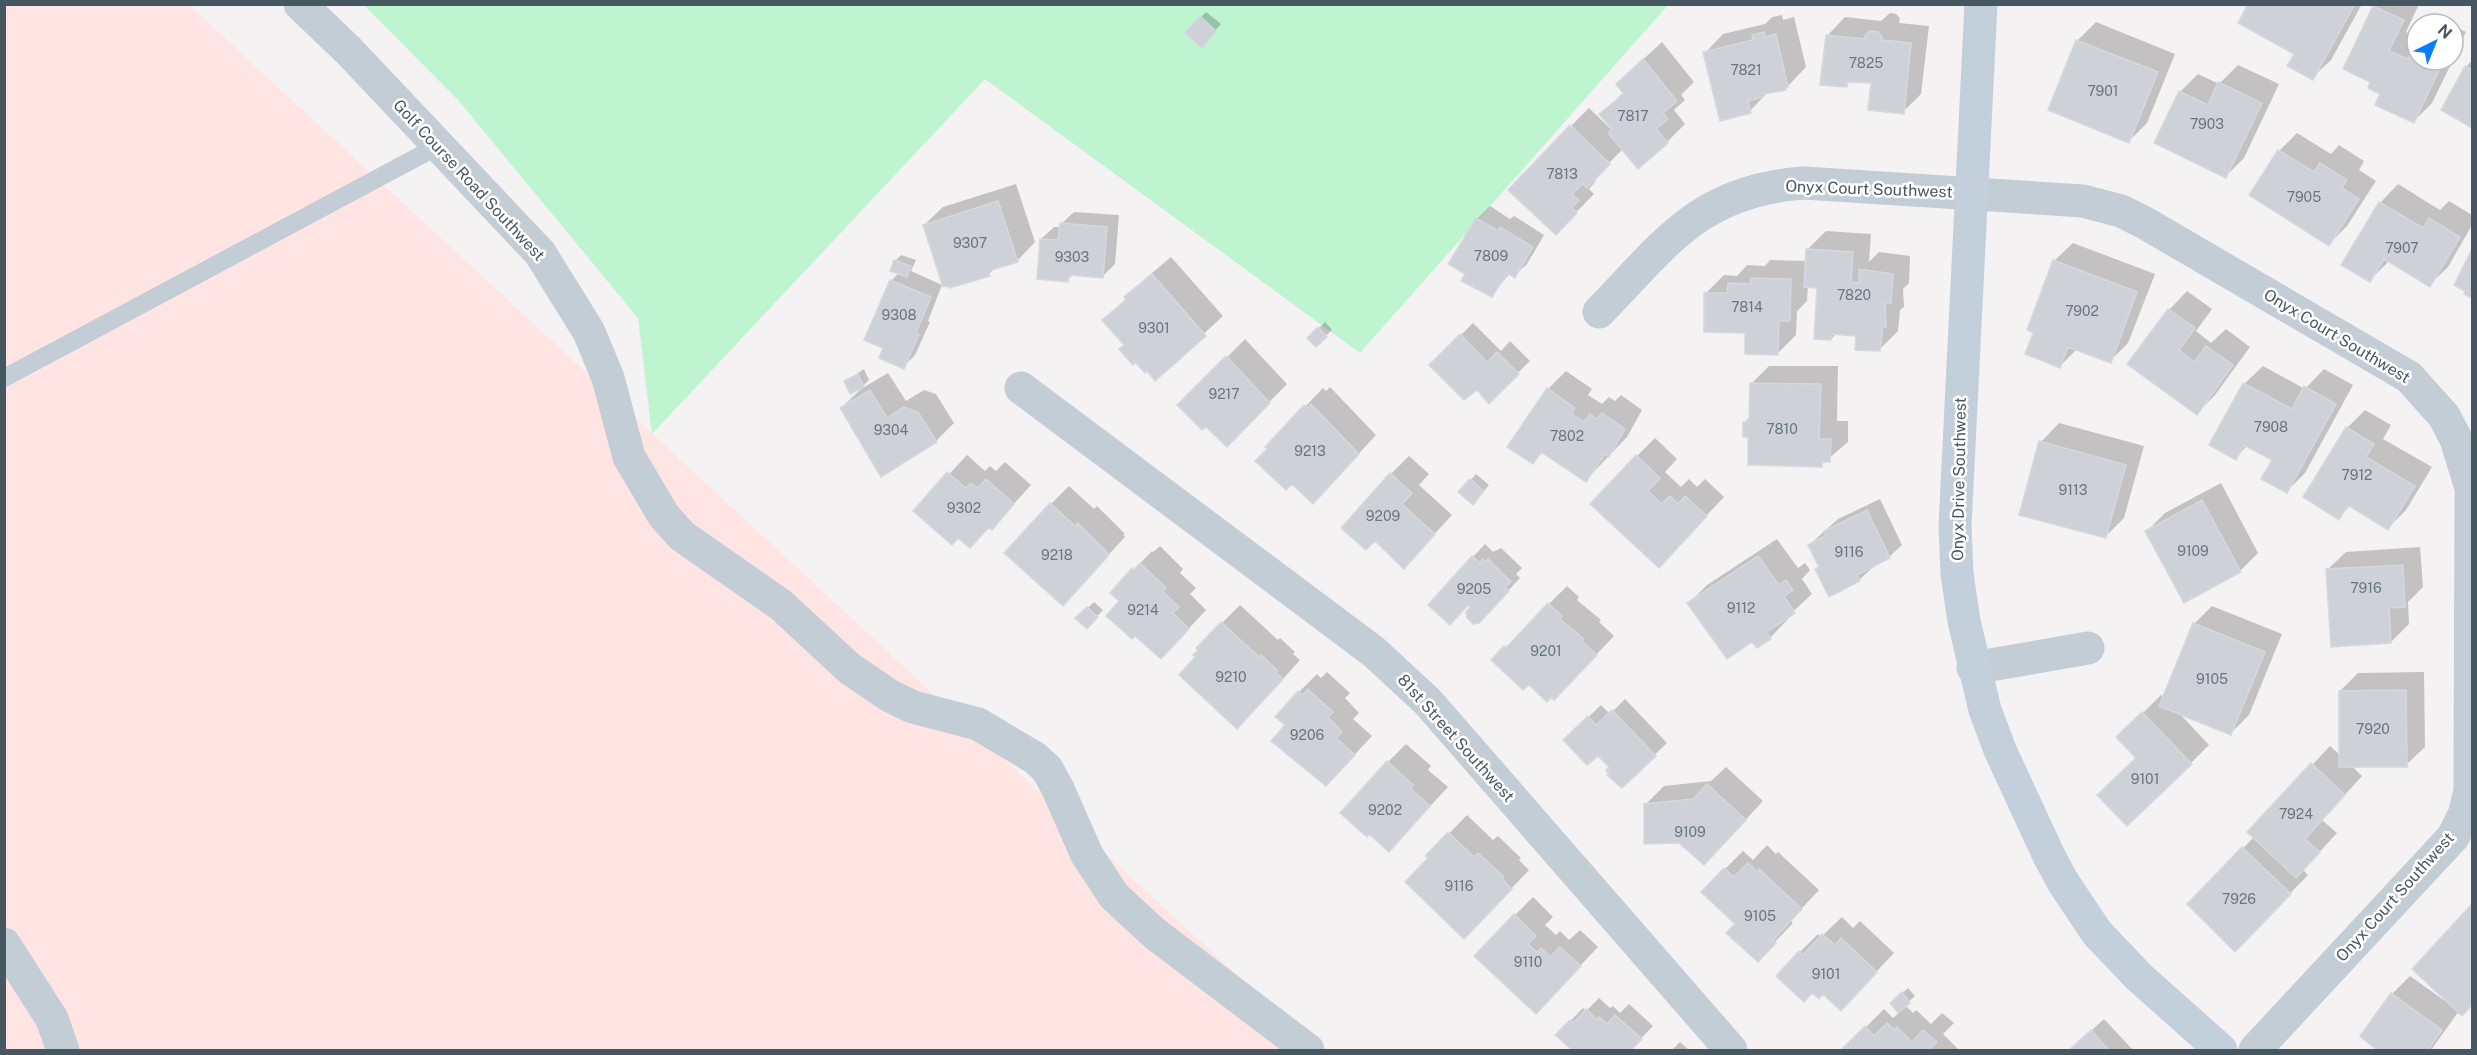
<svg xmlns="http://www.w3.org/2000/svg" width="2477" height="1055" font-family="'Public Sans',sans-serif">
	<rect width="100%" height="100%" fill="#f4f2f2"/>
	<path fill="#fee4e3" d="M5,4L189,5L1318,1050H5Z"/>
	<path fill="#bef4d0" d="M364,5H1668L1360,353L985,79L652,434L638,318L458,100Z"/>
	<path fill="#0003" d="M2250,4H2362L2331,60L2312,78L2296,53Z
		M2377,4H2419L2406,32L2417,37V60H2453L2432,103L2414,121L2382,93L2374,7Z
		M1206,12L1221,24L1207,40L1201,17Z
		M1890,13L1896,14L1900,18L1899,23L1929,26L1921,94L1903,112L1873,82L1851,80L1846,86L1827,36L1845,17L1881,21Z
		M1782,15L1783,20L1794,17L1806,67L1785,89L1768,92L1750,111L1705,53L1723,34L1765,24L1772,17Z
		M2438,19L2448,24H2433Z
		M2096,22L2175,54L2147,123L2129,141L2077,41Z
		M2453,26L2466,32L2453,59Z
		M1662,42L1694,82L1681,95L1685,100L1674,110L1685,124L1667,142L1623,149L1593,179L1596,181L1589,189L1594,194L1556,233L1571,126L1589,108L1615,133L1616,132L1601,114L1624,92L1636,66Z
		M2472,60V127L2443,109L2466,67Z
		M2238,65L2279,84L2244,158L2226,176L2180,92L2198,74L2219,84Z
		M2297,133L2331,154L2339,145L2364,161L2359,170L2376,181L2347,226L2329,244L2279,151Z
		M1016,184L1035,242L1017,261L995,268L989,274L924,225L943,207Z
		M2398,184L2440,210L2449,201L2472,215V225L2448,267L2429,285L2389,261L2370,280L2343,264L2380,203Z
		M1490,206L1510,219L1514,216L1544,235L1527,264L1514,276L1510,273L1491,296L1467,274L1450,263L1477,219Z
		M1074,212L1119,215L1115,264L1103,276L1074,274L1067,280L1041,239L1054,227H1061V224Z
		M1826,231L1871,234L1869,262L1879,252L1910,256L1909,283L1903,289L1904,307L1900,310L1898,331L1879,350L1858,334L1837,333L1831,339L1819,287L1808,286L1807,301L1797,311L1796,335L1778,353L1747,332L1706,293L1724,275L1737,276L1747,265L1765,266L1770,260L1807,261L1808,249Z
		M2073,243L2155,274L2128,343L2110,361L2077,349L2060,366L2054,261Z
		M2472,253V297L2466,293L2467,290L2456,285Z
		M901,255L916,260L911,271L942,285L928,321L930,322L915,355L903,367L885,347L891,281L899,273L892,270L896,260Z
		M1171,257L1223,316L1156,378L1105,320L1145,279Z
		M2187,291L2212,309L2196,331L2211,343L2226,329L2250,347L2215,395L2197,413L2129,364L2169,310Z
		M1325,322L1332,330L1316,345L1309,338Z
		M1473,323L1501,351L1510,341L1530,361L1489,401L1477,388L1431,365Z
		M1245,339L1287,384L1227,445L1206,425L1180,405Z
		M1769,366H1838L1837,421H1848V442L1821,465L1749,435L1745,422L1750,417L1751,384Z
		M2263,366L2305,389L2324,369L2353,385L2305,473L2287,491L2274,460L2248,445L2235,458L2244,384Z
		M864,369L869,380L863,386L846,381Z
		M1566,371L1592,389L1588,395L1602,404L1609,397L1615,401L1621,395L1642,410L1627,437L1586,480L1543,452L1533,462L1548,389Z
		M888,373L906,401L924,390L936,394L954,423L936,441L841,408L861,389Z
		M1330,387L1376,435L1331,484L1267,447L1323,388L1326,391Z
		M2365,410L2391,425L2383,439L2432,467L2406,510L2388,528L2351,505L2338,518L2347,428Z
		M2059,423L2144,446L2124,518L2105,537L2041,442Z
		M1655,438L1677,459L1665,472L1681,487L1689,479L1697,487L1705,479L1724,497L1659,566L1637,456Z
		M967,455L985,471L990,466L996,471L1005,462L1031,485L992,528L990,526L959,537L915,511Z
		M1409,456L1429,474L1419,485L1452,515L1404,567L1391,474Z
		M1476,474L1489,485L1479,497L1471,480Z
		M2221,483L2258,553L2240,571L2147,531L2165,513Z
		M1069,486L1094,509L1097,506L1125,534L1123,535L1125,537L1063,604L1051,504Z
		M1880,499L1902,545L1889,557L1871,566L1872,568L1859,580L1820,566L1809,545L1838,519Z
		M1777,539L1798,568L1805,563L1810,570L1802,579L1812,594L1787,617L1788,619L1770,638L1758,646L1753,640L1689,603L1707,585Z
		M1485,544L1493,552L1501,548L1522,568L1516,574L1520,578L1491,609L1472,607L1473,557Z
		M1160,546L1183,569L1180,573L1196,588L1190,594L1206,610L1179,639L1135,634L1121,601L1112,593L1152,551L1153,552Z
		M2420,547L2423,587L2408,602L2409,624L2391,642L2327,570L2346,552Z
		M1567,586L1579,597L1577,600L1601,620L1599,622L1614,636L1573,679L1529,683L1494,659Z
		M1094,602L1103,610L1087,627L1077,618Z
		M1240,605L1278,640L1280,638L1295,652L1293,654L1300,660L1256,709L1197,656L1222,623Z
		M2212,606L2282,634L2249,715L2230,734L2178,712L2209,745L2191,763L2138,758L2137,719L2161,695L2164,698L2194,624Z
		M1327,672L1350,693L1345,698L1359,713L1353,719L1372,736L1344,766L1287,725L1299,692L1317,674L1321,678Z
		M2424,672L2425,747L2406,765L2352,766L2362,776L2322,820L2337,833L2303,870L2308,875L2235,950L2189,904L2254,837L2249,832L2330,746L2340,755V691L2358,673Z
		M1625,699L1667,743L1622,786L1611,767L1598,754L1565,740L1601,705L1610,714Z
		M1406,744L1431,766L1428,770L1448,787L1389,850L1388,762Z
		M1726,767L1763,801L1722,845L1646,804L1664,786L1711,781Z
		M1467,815L1493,840L1498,836L1521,858L1519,860L1529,870L1482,919L1427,856Z
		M1767,845L1776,854L1778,852L1819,890L1790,921L1793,923L1758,960L1737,924L1725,869L1743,851L1753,860Z
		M1533,897L1553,917L1545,925L1556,935L1560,931L1569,940L1580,930L1598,947L1536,1012L1515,915Z
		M2472,906V1004L2462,1014L2459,1011L2431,1050H2378L2392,994L2410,976L2445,1001L2446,999L2414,969Z
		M1842,917L1853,928L1860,921L1894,953L1841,1009L1800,952L1818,934L1821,937Z
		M1908,988L1915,996L1905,1005L1913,1013L1916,1010L1931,1024L1942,1013L1954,1023L1943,1034L1958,1049L1956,1050H1843L1884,1009L1893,1018L1900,1012L1892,1003Z
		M1599,998L1610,1008L1613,1006L1620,1013L1629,1004L1653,1026L1630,1050H1574L1557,1035L1583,1008L1586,1011Z
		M2104,1019L2133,1050H2070Z
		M1680,1042L1689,1050H1672Z"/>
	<path fill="#ced2d8" stroke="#d5d8de" stroke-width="1.5" d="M2248,4H2355L2313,80L2287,66L2294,54L2238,23Z
		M2373,6L2404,20L2389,51L2408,59L2417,39V60H2444L2414,123L2375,105L2380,94L2368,88L2370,82L2343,69Z
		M1200,16L1216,31L1202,48L1185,33Z
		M1870,31L1878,32L1882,37V40L1911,43L1904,114L1868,110L1871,83L1847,82V87L1820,85L1826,35L1865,39V35Z
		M1764,32L1765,37L1776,34L1788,87L1785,88L1786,90L1763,94V97L1748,101L1751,113L1720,121L1703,52L1753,40L1752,35Z
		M2076,40L2158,72L2129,143L2048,110Z
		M1643,59L1677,101L1663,113L1668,119L1656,129L1668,143L1638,169L1608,133L1612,129L1599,114L1624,94L1616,84Z
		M2465,66L2472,70V128L2441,110Z
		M2218,82L2262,103L2226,178L2154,143L2179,91L2208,105Z
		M1570,125L1610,164L1587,188L1582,184L1572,194L1579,200L1572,208L1577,213L1556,235L1508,190Z
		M2278,150L2314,172L2320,163L2347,180L2342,188L2359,199L2329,246L2249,195Z
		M998,201L1018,262L988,271L990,276L949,288L948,286L943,287L923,225Z
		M2379,202L2423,228L2429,218L2460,237L2430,287L2384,259L2370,282L2341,265Z
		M1476,218L1498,231L1500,227L1533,247L1515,278L1507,273L1492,297L1461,281L1465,274L1448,264Z
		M1060,223L1107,227L1103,278L1069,275L1068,282L1037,279L1040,239L1058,240Z
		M1806,249L1853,252L1851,282L1859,283V269L1893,274L1891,303H1885L1886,327H1883L1880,351L1855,350L1856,336L1832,334L1831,340L1814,339L1817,288L1804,287Z
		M2472,249V298L2464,294L2465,291L2454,285Z
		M894,260L911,266L907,277L890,271Z
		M2053,260L2137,292L2111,363L2068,347L2060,368L2025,354L2033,333L2027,330Z
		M1152,274L1206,336L1155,381L1147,371L1145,373L1135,362L1133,365L1119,349L1124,345L1102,320L1127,299L1124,297Z
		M1751,278L1791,279L1790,321H1779L1778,355L1745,354V333L1704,332V293H1727L1728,283L1751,284Z
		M890,280L931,297L916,333L919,334L904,369L879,358L883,348L864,340Z
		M2168,309L2195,328L2179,350L2194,362L2206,346L2233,365L2197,415L2127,364Z
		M1318,327L1327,337L1316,347L1307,338Z
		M1460,334L1487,362L1497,352L1519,374L1489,404L1477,390L1464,400L1429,365Z
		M1226,356L1270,403L1227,447L1206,427L1202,430L1177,405Z
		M858,374L864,387L850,394L844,381Z
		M1750,383L1821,384L1819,439H1831L1830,462H1822V467L1748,465V437H1743V422H1749Z
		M2243,383L2292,409L2304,386L2336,404L2287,493L2261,479L2272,460L2244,445L2236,460L2209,445Z
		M1547,388L1575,408L1571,414L1584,422L1590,414L1597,419L1602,413L1625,429L1609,457L1605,454L1586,482L1541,452L1533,464L1507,447Z
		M870,390L887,418L904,407L918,412L937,442L881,477L840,408Z
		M1311,404L1359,454L1313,504L1292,484L1286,490L1255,461L1267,449L1265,447L1304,405L1307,408Z
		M2346,427L2374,444L2366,457L2415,486L2388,530L2348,505L2339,520L2303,497Z
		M2039,441L2126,465L2106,538L2019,515Z
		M1636,455L1660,478L1648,491L1662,504L1670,496L1678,504L1685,496L1707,516L1659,568L1590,504Z
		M947,472L966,488L971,483L978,488L986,479L1014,504L992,530L989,527L970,548L958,538L952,545L913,511Z
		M1390,473L1412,493L1402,504L1435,534L1404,569L1375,541L1366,550L1341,528Z
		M1470,479L1484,491L1473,505L1458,492Z
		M2202,500L2241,572L2184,603L2145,531Z
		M1050,503L1075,526L1078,523L1108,553L1106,554L1108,556L1063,606L1004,553Z
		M1867,510L1890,558L1857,575L1860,581L1829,597L1815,569L1819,567L1808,545L1826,535L1824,531Z
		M1472,556L1480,563L1483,559L1485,562L1488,559L1511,582L1505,587L1509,591L1479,623L1473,624L1467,618L1466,612L1470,607L1468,605L1450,625L1428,605Z
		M1758,556L1779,585L1786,580L1793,590L1784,596L1795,613L1767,632L1771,639L1757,648L1752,642L1727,659L1687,603Z
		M1140,563L1166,588L1163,592L1179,607L1173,613L1189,629L1161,659L1135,636L1132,639L1106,616L1119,601L1110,593L1132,568L1134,570Z
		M2403,565L2405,607L2389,608L2391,643L2331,647L2326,569Z
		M1548,603L1562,616L1560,619L1584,639L1582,641L1597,655L1554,700L1552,697L1547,702L1529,685L1523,690L1491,660L1504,646L1506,648Z
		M1087,607L1098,617L1087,629L1075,618Z
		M1221,622L1259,657L1261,655L1278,671L1276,673L1283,679L1237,729L1179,675L1195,657L1193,655L1198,650L1196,648Z
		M2193,623L2265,652L2231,735L2159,706Z
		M1308,689L1333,712L1328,717L1342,732L1336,738L1355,755L1326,786L1271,741L1285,725L1275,717L1298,691L1303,695Z
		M2406,690L2407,767H2339V691Z
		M1612,710L1656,756L1622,788L1607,775L1609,774L1606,770L1609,767L1598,756L1587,765L1563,740L1588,716L1596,725Z
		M2142,712L2192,764L2127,826L2097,795L2136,758L2116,737Z
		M1387,761L1413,785L1411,789L1430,806L1389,852L1369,834L1367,837L1340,813Z
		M2311,763L2345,795L2305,839L2320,852L2296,878L2247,832Z
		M1707,784L1746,820L1704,865L1679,843L1644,844V804L1693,799Z
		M1448,832L1474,857L1478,853L1504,877L1502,879L1512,889L1464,939L1405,882L1428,858L1425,856Z
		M2242,847L2291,894L2235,952L2187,904Z
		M1748,863L1757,872L1759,869L1802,909L1773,940L1776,943L1758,962L1726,933L1735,924L1701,892L1724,868L1734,877Z
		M2472,904V1005L2462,1016L2412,969Z
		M1514,914L1536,936L1528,944L1537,952L1541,948L1550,957L1560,947L1581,966L1536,1014L1474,956Z
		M1822,934L1835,945L1841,938L1877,972L1841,1011L1823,994L1819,999L1812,993L1804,1002L1776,976L1799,951L1803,955Z
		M1902,992L1910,1003L1898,1013L1890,1003Z
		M2391,993L2442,1030L2428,1050H2377L2360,1036Z
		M1586,1009L1597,1020L1599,1017L1607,1024L1615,1015L1642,1039L1631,1050H1572L1555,1035L1570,1020L1573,1023Z
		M1887,1023L1894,1030L1897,1027L1912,1042L1923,1030L1937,1042L1929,1050H1841L1865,1026L1874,1036Z
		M2091,1030L2109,1050H2069Z"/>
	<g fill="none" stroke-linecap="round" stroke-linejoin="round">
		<path stroke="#c2cdd5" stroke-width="18" d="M4,378L438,146"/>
		<path stroke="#c2cdd5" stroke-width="33" d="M300,4L349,51L540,253L589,332L608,378L629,457L664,516L682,536L781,605L849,668L890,696L913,707L978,724L1035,758L1047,769L1058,789L1087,855L1114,896L1154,933L1308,1050
			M1599,312C1666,243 1700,190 1804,183L2083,201L2121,211L2145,223L2409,377L2444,416L2456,439L2471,488L2470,791L2464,815L2453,837L2255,1050
			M1021,388L1374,652L1428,702L1731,1050
			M1973,668L2088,648
			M4,944L52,1019L63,1050"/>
		<path stroke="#c3d0dc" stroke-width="33" d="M1981,4L1955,526L1957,574L1964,621L1985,710L2000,750L2049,856L2063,882L2097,933L2139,977L2221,1050"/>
	</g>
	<g text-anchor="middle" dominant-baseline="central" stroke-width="5" stroke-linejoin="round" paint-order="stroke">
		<g font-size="14" fill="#697680">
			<text x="1866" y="63">7825</text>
			<text x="1746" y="70">7821</text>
			<text x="2103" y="91">7901</text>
			<text x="1633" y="116">7817</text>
			<text x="2207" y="124">7903</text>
			<text x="1562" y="174">7813</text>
			<text x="2304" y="197">7905</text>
			<text x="970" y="243">9307</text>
			<text x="2402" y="248">7907</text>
			<text x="1491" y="256">7809</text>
			<text x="1072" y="257">9303</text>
			<text x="1854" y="295">7820</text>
			<text x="1747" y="307">7814</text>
			<text x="2082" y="311">7902</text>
			<text x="899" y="315">9308</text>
			<text x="1154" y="328">9301</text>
			<text x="1224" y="394">9217</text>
			<text x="2271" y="427">7908</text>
			<text x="1782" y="429">7810</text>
			<text x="891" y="430">9304</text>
			<text x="1567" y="436">7802</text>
			<text x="1310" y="451">9213</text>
			<text x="2357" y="475">7912</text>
			<text x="2073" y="490">9113</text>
			<text x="964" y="508">9302</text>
			<text x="1383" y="516">9209</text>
			<text x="2193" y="551">9109</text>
			<text x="1849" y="552">9116</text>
			<text x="1057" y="555">9218</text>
			<text x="2366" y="588">7916</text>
			<text x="1474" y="589">9205</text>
			<text x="1741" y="608">9112</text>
			<text x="1143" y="610">9214</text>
			<text x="1546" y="651">9201</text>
			<text x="1231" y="677">9210</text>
			<text x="2212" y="679">9105</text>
			<text x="2373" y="729">7920</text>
			<text x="1307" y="735">9206</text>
			<text x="2145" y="779">9101</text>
			<text x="1385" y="810">9202</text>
			<text x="2296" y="814">7924</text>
			<text x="1690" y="832">9109</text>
			<text x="1459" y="886">9116</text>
			<text x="2239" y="899">7926</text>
			<text x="1760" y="916">9105</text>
			<text x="1528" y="962">9110</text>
			<text x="1826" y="974">9101</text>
		</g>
		<g font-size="16" fill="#475762" stroke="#fff">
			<text transform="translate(469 180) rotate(47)">Golf Course Road Southwest</text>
			<text transform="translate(1869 189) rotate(2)">Onyx Court Southwest</text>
			<text transform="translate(2337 336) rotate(31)">Onyx Court Southwest</text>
			<text transform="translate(1959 479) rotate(-89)">Onyx Drive Southwest</text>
			<text transform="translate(1456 738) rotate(48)">81st Street Southwest</text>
			<text transform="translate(2395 897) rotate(-48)">Onyx Court Southwest</text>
		</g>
	</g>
	<rect width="2477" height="1055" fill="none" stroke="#475762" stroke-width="12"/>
	<g transform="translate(2435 42) rotate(43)"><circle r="28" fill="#ffffff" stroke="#b5bcc0" stroke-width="1.5"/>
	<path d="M0-4.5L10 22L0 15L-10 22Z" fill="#087ef8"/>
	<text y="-9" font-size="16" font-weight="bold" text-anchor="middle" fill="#475762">N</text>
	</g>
</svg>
